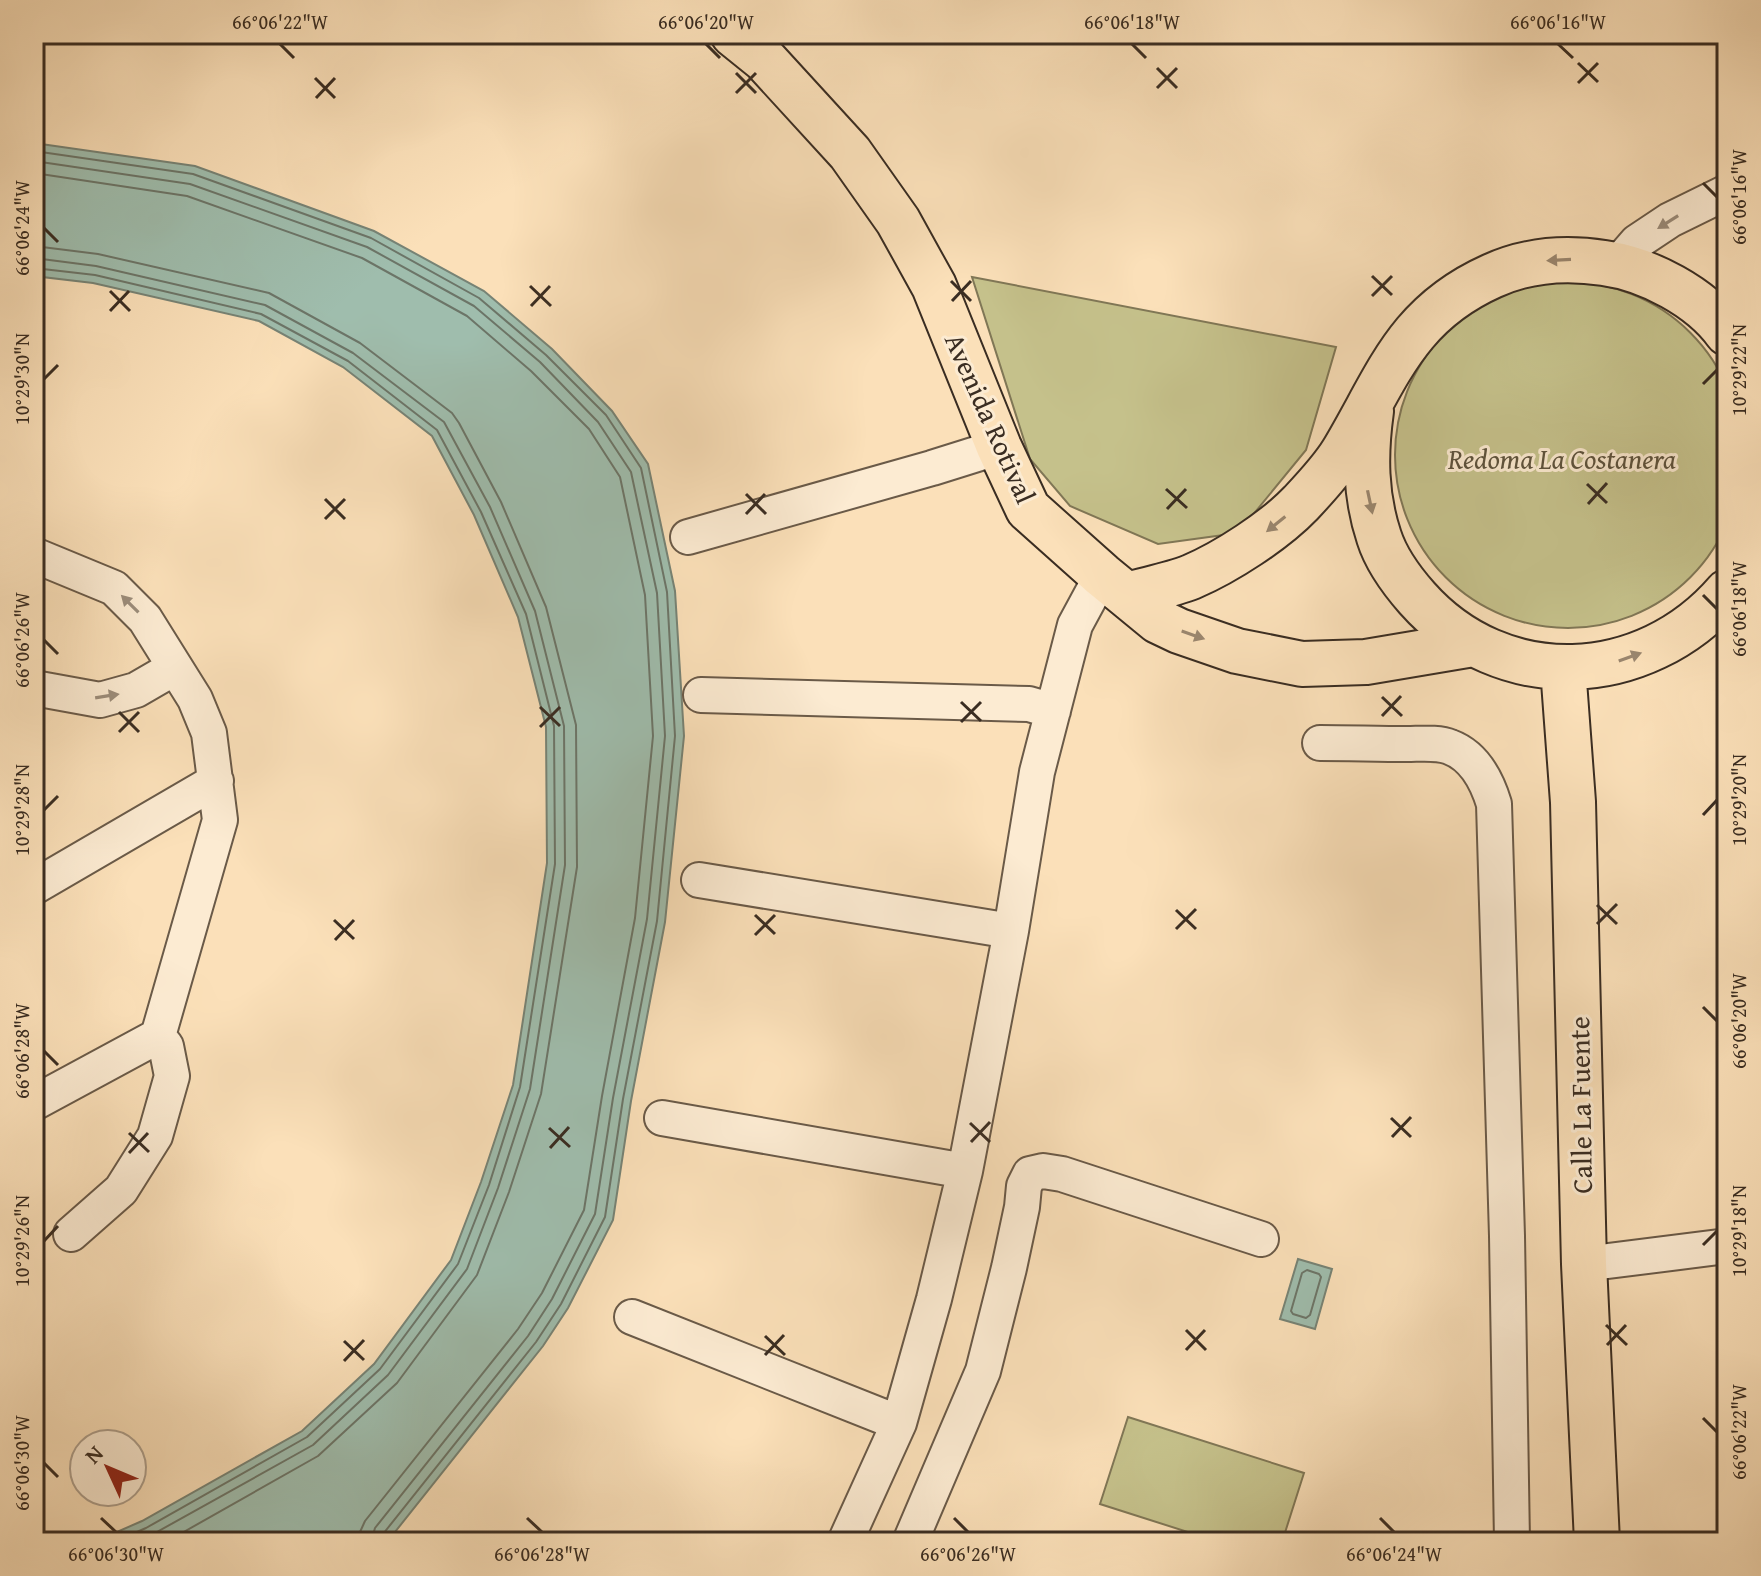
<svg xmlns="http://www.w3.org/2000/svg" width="1761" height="1576" font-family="'Gentium Book Plus',serif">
	<rect width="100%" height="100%" fill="#fbe0b9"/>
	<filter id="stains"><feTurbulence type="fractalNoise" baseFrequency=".0025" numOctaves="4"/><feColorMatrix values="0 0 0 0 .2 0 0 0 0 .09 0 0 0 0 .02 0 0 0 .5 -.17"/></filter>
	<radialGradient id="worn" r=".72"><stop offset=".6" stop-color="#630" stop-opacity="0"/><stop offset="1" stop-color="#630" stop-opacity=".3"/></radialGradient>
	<path fill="#c5c18b" stroke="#807756" stroke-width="2" d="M972,277L1336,347L1306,450L1238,533L1158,544L1070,506L1030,459Z
		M1395 455a173 173 0 1 1 346 0a173 173 0 1 1-346 0Z
		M1128,1417L1304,1473L1282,1542H1219L1100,1504Z"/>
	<path fill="#9fbdad" stroke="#778375" stroke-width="2" d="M34,143L195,166L374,231L484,291L552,349L612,411L648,464L675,591L684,736L665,922L631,1101L613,1220L568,1308L543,1346L387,1542H94L142,1521L302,1431L374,1364L451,1260L481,1182L513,1085L547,863L546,727L518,617L474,515L432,436L343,367L259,321L93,283L34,276Z
		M1298,1259L1332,1269L1315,1329L1280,1319Z"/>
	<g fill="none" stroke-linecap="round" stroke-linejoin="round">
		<path stroke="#6c7568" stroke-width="2" d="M34,151L193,174L371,238L479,298L546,355L606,415L641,468L667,592L675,736L657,921L623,1099L605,1217L561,1304L536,1342L383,1534L381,1542
			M34,161L190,184L367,247L474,306L540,362L598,422L631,472L657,593L665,736L647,919L613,1098L595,1214L552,1299L528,1336L375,1528L371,1542
			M34,173L187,196L362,258L467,316L531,371L589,429L620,477L645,595L653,736L635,918L602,1096L584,1210L542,1293L518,1329L365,1521L360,1532L359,1542
			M34,246L98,254L269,293L360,343L452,413L459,423L501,502L546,607L576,725L577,867L541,1094L509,1192L477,1275L397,1383L318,1456L166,1542
			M34,258L96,266L265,305L353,353L444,422L490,507L535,611L564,726L565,865L530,1089L498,1188L467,1269L388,1375L313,1445L139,1542
			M34,268L95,275L261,314L348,361L437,430L481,512L526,614L554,726L555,864L520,1087L489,1185L458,1264L380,1369L307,1437L146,1528L114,1542
			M1307,1270L1319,1274L1321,1277L1310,1315L1306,1318L1293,1314L1291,1311L1302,1273Z"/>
		<g stroke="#6a5a48" stroke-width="38">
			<path id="minor" d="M1617,265L1637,242L1670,220L1727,192
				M688,537L932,468L999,447
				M34,555L114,588L145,619L195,699L209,733L220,820L158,1036L34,1103
				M34,688L100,700L136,690L174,668
				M701,695L1029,704L1053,711
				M1320,743C1349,743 1378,744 1407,744C1420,744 1438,742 1450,747C1474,756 1487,781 1494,804L1507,1236L1512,1542
				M699,880L1011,931
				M34,887L216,781
				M662,1118L965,1171
				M71,1234L121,1190L155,1136L172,1076L166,1046L158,1036
				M1584,1264L1727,1246
				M632,1317L899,1423
				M845,1542L899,1423L934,1299L965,1171L1011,931L1037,772L1075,625L1102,575
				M910,1542L983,1371L1009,1268L1022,1207L1024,1186L1030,1174L1043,1171L1062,1174L1261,1239"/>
		</g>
		<g stroke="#3a2d22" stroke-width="48">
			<path id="major" d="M733,34L764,59L850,153L898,221L934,286L999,447L1028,509L1102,575L1158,621L1179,631L1237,651L1302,664L1366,662L1473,644
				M1371,411C1365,454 1365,495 1379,537C1386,559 1402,581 1417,598C1502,694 1644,688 1727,592
				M1127,595C1148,589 1171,585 1191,577C1226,562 1274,531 1301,503C1315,488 1332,470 1343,452C1388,377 1405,315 1492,276C1527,260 1565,257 1604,263C1648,269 1701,297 1727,333
				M1563,668L1573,802L1584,1264L1597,1542"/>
		</g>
		<use href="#minor" stroke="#fcebd2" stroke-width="34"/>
		<use href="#major" stroke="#fbe0b9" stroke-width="44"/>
	</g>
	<defs><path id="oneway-solid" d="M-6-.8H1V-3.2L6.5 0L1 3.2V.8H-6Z" transform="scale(2)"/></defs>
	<g fill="#9b8c7a">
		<use href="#oneway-solid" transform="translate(1668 222) rotate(148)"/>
		<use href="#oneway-solid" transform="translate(130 604) rotate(-135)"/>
		<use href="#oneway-solid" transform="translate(107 696) rotate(-9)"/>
	</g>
	<g fill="#9a866e">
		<use href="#oneway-solid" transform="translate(1559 260) rotate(177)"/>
		<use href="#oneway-solid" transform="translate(1370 502) rotate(78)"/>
		<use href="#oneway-solid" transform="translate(1276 524) rotate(141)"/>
		<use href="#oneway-solid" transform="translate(1193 635) rotate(19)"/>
		<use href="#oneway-solid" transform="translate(1630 657) rotate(-20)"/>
	</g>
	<path fill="none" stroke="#3a2d22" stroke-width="3" d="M280,44L294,58M706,44L720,58M1132,44L1146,58M1558,44L1573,58M1578,63L1598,82M1157,68L1177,88M736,73L756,93M315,78L335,98M1578,83L1598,63M1157,88L1177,68M736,93L756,73M316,98L335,78M1703,183L1717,197M44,228L58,242M1372,276L1392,295M951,281L971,301M530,286L551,306M110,291L130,311M1372,296L1392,276M952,301L971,281M531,306L550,286M110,311L129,291M44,379L58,365M1703,384L1717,370M1587,484L1607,503M1166,489L1187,508M746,494L766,514M325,499L345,519M1588,504L1607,483M1167,509L1186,489M746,514L765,494M325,519L345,499M1703,595L1717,609M44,640L58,654M1382,697L1402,716M961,702L981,721M540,707L560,726M119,712L139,732M1382,716L1401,696M961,722L981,702M540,727L560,707M119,732L139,712M44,810L58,796M1703,815L1717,800M1597,905L1617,924M1176,910L1196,929M755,915L775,934M334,920L354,939M1597,924L1617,904M1176,929L1196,909M755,935L775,915M335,940L354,920M1703,1007L1717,1021M44,1051L58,1065M1391,1118L1411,1137M970,1123L990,1142M549,1128L570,1147M129,1133L149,1152M1392,1137L1411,1117M971,1142L990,1122M550,1148L569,1127M129,1153L148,1133M44,1241L58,1226M1703,1245L1717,1231M1606,1325L1627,1345M1186,1330L1206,1350M765,1336L785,1355M344,1341L364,1360M1607,1345L1626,1325M1186,1350L1205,1330M765,1355L784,1335M344,1361L364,1340M1703,1418L1717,1432M44,1463L58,1477M101,1518L116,1532M527,1518L542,1532M954,1518L968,1532M1380,1518L1394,1532"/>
	<g text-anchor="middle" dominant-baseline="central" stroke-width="6" stroke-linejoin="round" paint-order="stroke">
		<g font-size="28" fill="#3a2d22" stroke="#fcebd2">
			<text transform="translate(991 418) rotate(66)">Avenida Rotival</text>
			<text transform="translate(1580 1105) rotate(-91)">Calle La Fuente</text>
		</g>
		<g font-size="28" font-style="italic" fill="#5d523c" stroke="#fcebd2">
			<text x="1562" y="458">Redoma La Costanera</text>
		</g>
	</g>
	<rect width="1761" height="1576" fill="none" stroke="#fbe0b9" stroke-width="88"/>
	<g transform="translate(108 1468) rotate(314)"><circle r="38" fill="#fcebd2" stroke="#ae9f8c" stroke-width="2"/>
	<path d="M0-6L14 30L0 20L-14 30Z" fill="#8f2418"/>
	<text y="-12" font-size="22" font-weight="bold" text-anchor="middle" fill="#3a2d22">N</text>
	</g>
	<rect x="44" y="44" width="1673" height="1488" fill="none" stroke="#3a2d22" stroke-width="3"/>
	<g font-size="20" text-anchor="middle" fill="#3a2d22">
		<text x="280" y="29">66°06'22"W</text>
		<text x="706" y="29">66°06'20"W</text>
		<text x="1132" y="29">66°06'18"W</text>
		<text x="1558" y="29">66°06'16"W</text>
		<text transform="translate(1739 197) rotate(-90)" y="7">66°06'16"W</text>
		<text transform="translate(22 228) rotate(-90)" y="7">66°06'24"W</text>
		<text transform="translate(1739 370) rotate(-90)" y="7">10°29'22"N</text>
		<text transform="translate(22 379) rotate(-90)" y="7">10°29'30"N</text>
		<text transform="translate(1739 609) rotate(-90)" y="7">66°06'18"W</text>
		<text transform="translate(22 640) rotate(-90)" y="7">66°06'26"W</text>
		<text transform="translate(1739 800) rotate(-90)" y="7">10°29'20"N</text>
		<text transform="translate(22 810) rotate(-90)" y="7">10°29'28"N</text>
		<text transform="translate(1739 1021) rotate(-90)" y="7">66°06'20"W</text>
		<text transform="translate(22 1051) rotate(-90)" y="7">66°06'28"W</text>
		<text transform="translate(1739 1231) rotate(-90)" y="7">10°29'18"N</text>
		<text transform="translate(22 1241) rotate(-90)" y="7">10°29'26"N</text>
		<text transform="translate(1739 1432) rotate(-90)" y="7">66°06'22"W</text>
		<text transform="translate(22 1463) rotate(-90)" y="7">66°06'30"W</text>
		<text x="116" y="1561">66°06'30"W</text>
		<text x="542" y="1561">66°06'28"W</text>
		<text x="968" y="1561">66°06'26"W</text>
		<text x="1394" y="1561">66°06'24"W</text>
	</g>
	<rect width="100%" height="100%" filter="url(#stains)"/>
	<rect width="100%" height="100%" fill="url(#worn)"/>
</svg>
